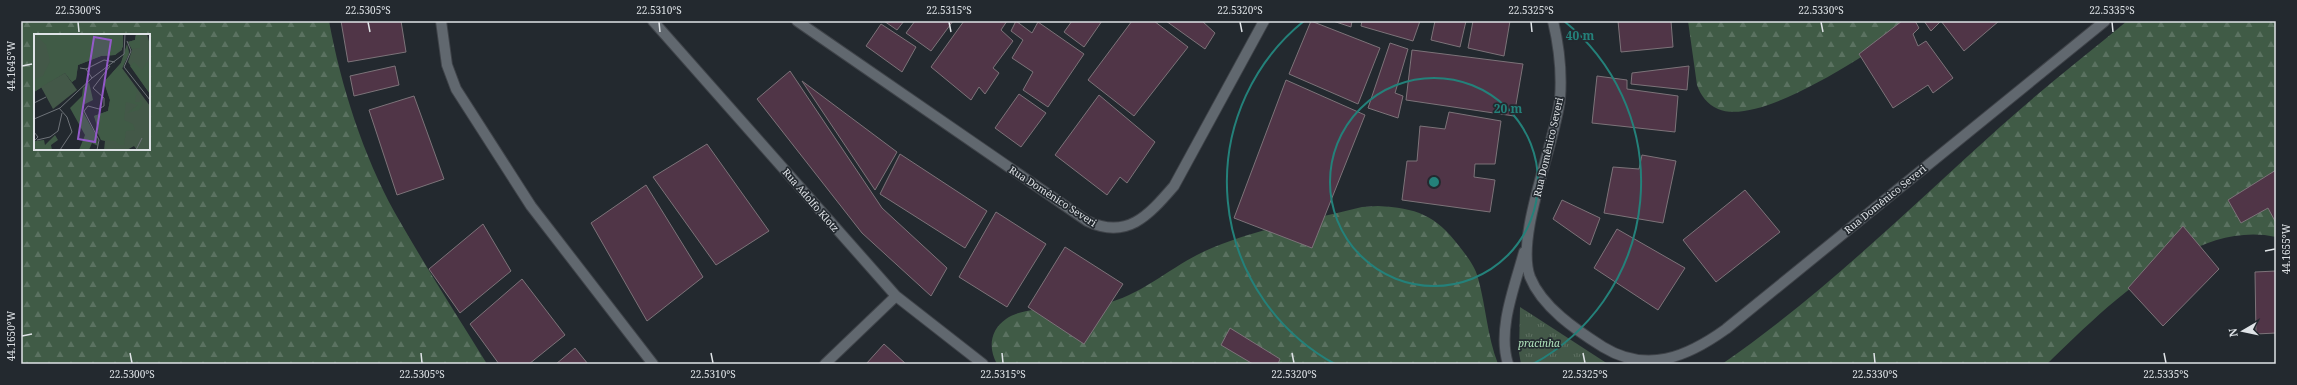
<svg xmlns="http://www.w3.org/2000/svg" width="2297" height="385" font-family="'Noto Serif',serif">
	<defs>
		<pattern id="forest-firs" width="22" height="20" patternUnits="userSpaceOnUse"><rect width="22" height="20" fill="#405b46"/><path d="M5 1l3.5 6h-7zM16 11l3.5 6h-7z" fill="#5b7261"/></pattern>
		<pattern id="park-tufts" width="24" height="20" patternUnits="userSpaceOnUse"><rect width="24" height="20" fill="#435848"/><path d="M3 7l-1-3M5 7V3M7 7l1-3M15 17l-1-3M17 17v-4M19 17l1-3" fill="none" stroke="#5e7062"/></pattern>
	</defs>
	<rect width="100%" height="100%" fill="#23292f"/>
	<path fill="url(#forest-firs)" fill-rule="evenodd" d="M21,21H329C341,86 363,155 395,213C424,264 456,314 487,364H21ZM35,35H149V149H35Z
		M1688,21H1915C1879,46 1762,128 1718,109C1707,104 1701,96 1697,85Z
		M2127,21H2276V237C2192,218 2102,311 2047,364H1722C1820,297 1911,207 2000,127C2041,90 2085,56 2127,21Z
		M1378,206C1416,208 1436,215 1459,246C1466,255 1475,266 1478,278C1486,307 1487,335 1498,364H997C988,348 990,330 1006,319C1026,304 1077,310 1103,304C1141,296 1170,267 1205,251C1254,229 1310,220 1362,207Z"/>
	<path fill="url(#park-tufts)" d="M1520,307L1608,364H1521L1519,353Z"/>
	<path fill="#503547" stroke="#7c7379" d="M341,21H401L406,52L348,62Z
		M884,21H904L897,30Z
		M915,21H953L931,51L906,33Z
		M964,21H1007L1001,30L1013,41L993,68L999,73L985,94L979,87L971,100L931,67Z
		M1016,21L1032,33L1038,22L1084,54L1048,107L1023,90L1033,72L1012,58L1023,40L1011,31Z
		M1072,21H1102L1084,47L1064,32Z
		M1132,21H1154L1188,47L1134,116L1088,80Z
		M1166,21H1202L1215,33L1205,49Z
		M1311,21L1380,48L1358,104L1289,74Z
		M1333,21H1352L1351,27Z
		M1362,21H1420L1413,41L1361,26Z
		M1435,21H1466L1460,47L1431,40Z
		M1473,21H1510L1504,56L1468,48Z
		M1618,21H1671L1673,47L1621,52Z
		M1902,21H1915L1919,28L1913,34L1918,46L1926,41L1953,78L1933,93L1928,85L1893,108L1859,54Z
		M1924,21H1999L1964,51L1941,21L1931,31Z
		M881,24L916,47L902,72L866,46Z
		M1390,43L1408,49L1395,93L1403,96L1398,118L1368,108Z
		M1412,50L1523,64L1514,116L1406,100Z
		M395,66L399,85L354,96L350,76Z
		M1689,66L1687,90L1631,84L1632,73Z
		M790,71L882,208L947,268L931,296L862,233L757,99Z
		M1597,76L1627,80V89L1678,96L1675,132L1592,123Z
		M1286,80L1365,115L1312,248L1234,218Z
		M802,81L897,152L875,190Z
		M1019,94L1046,113L1021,147L995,128Z
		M1099,95L1155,142L1127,183L1120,177L1107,195L1055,155Z
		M414,96L444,179L397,195L369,110Z
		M1449,112L1501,121L1495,164H1475L1474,177L1495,180L1490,212L1402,200L1407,161H1417L1420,126L1445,129Z
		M707,144L769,231L716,265L653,177Z
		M900,154L987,211L965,248L880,194Z
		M1642,155L1676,161L1663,223L1604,213L1613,167L1639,169Z
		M2276,170V223L2268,208L2241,223L2228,200Z
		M646,185L703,277L647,321L591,223Z
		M1745,190L1780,232L1716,282L1683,240Z
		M1562,200L1600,218L1590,245L1553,219Z
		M996,212L1046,244L1007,307L959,277Z
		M483,224L511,271L460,313L429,269Z
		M2183,226L2219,269L2163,326L2128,288Z
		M1617,229L1685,268L1658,310L1594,268Z
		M1065,247L1123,284L1084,344L1028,307Z
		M2276,271V333L2256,334L2255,272Z
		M522,279L565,335L529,364H499L470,324Z
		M1230,328L1280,359L1278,364H1253L1221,345Z
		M884,344L906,364H866Z
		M575,348L588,364H556Z"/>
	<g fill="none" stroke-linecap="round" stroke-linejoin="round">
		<g stroke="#3f4349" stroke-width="12">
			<path id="minor" d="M441,21L447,65L456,89L531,206L653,364
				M653,21L896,296L983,364
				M797,21L1087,221C1127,240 1148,216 1174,186L1264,21
				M1553,21C1559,46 1562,73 1560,99C1555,144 1515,236 1530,277C1542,307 1576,330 1603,347C1647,374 1687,357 1726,329L2105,21
				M825,364L896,296
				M1508,364C1497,329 1515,286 1524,252"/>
		</g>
		<use href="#minor" stroke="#61686f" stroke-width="10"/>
	</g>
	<path fill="none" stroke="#dfe3e7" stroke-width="1.5" d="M78,22L79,32M368,22L370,32M659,22L660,32M949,22L951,32M1240,22L1242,32M1531,22L1532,32M1821,22L1823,32M2112,22L2113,32M22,66L32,64M2265,251L2275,249M22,336L32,334M130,353L132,363M421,353L422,363M711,353L713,363M1002,353L1003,363M1292,353L1294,363M1583,353L1585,363M1874,353L1875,363M2164,353L2166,363"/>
	<g fill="none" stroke="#24817a" stroke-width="2">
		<circle cx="1434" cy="182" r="104"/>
		<path d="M1335 364A207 207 0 0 1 1304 21M1564 21A207 207 0 0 1 1533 364"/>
	</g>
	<g text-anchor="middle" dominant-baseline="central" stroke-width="3.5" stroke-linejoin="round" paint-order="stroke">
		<g font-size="10" fill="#dfe3e7" stroke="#23292f">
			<text transform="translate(1548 147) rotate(-77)">Rua Domênico Severi</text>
			<text transform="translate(1053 196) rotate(33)">Rua Domênico Severi</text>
			<text transform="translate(1885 199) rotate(-39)">Rua Domênico Severi</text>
			<text transform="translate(811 200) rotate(49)">Rua Adolfo Klotz</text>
		</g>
		<g font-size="10" font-style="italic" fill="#b1e5bd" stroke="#23292f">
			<text x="1539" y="343">pracinha</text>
		</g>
	</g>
	<g transform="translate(34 34)">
		<rect width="116" height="116" fill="#23292f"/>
		<path d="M0,0H89L88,16L81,21L67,22L44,31L42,45L38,48L31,39L0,58ZM102,0H113L116,11V60L94,28L98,16L94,8L101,6ZM93,11L95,20L88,34L116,72V116H103L100,112L93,116H70L71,107L67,106L63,98L66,96L60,82L74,77L76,66L70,48L87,29Z" fill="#435848"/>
		<path d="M1,0H89V13L81,21L67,22L44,31L42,45L38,48L31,39L0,58V45L9,42L16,27L12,11ZM102,0H110L106,4V14L98,15L94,8L101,6ZM93,10L95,18L88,35L103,56L101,68H106V63L109,70L105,76L93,79L104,71L92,68L90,86L99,90L101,96L92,97L90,111H86L81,107L67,106L60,82L74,77L76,66L70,48L87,29ZM100,28L108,36L113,28H116V60L96,32ZM55,48L59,66L49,71V78L63,103L64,112L58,109L55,116H45L51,101L36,74L48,62L49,54ZM21,101L24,106L17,111L18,116H0V107L10,106L11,111Z" fill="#405b46"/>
		<path d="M31,39L43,56L19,75L7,53Z" fill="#435848"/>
		<path fill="none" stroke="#6e7379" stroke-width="1" d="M93,7L97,17L90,33L116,66M46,34L52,35L58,44M52,35L70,26L81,28M0,69L12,63M25,74L33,83L38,98L26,116M0,85L26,74L58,44L90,20L91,0M0,98L4,103L0,107M3,106L16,103L24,97L28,79M63,116L65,106L50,77L54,72L65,75L70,72V64L59,54L76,32M102,116L108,104"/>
		<path fill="#945ac9" fill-opacity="0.15" stroke="#945ac9" stroke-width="2" d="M60,3L77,6L61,108L44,105Z"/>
		<rect width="116" height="116" fill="none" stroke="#dfe3e7" stroke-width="2"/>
	</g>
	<circle cx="1434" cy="182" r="6" fill="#24817a" stroke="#23292f" stroke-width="2"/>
	<g font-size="12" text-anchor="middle" font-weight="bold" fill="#24817a" stroke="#23292f" stroke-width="3.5" stroke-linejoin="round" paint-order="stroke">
		<text x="1580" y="40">40 m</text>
		<text x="1508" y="113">20 m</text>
	</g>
	<rect width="2297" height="385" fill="none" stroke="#23292f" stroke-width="44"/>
	<g transform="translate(2243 331) rotate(261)" stroke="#23292f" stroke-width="3" paint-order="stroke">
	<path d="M0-3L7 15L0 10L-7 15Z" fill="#dfe3e7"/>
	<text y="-6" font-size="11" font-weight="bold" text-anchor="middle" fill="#dfe3e7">N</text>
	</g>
	<rect x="22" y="22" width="2253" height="341" fill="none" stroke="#dfe3e7" stroke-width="1.5"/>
	<g font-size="10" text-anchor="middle" fill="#dfe3e7">
		<text x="78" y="14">22.5300°S</text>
		<text x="368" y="14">22.5305°S</text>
		<text x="659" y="14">22.5310°S</text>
		<text x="949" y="14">22.5315°S</text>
		<text x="1240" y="14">22.5320°S</text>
		<text x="1531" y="14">22.5325°S</text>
		<text x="1821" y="14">22.5330°S</text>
		<text x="2112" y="14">22.5335°S</text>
		<text transform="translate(11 66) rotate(-90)" y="4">44.1645°W</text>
		<text transform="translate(2286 249) rotate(-90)" y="4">44.1655°W</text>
		<text transform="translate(11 336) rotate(-90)" y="4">44.1650°W</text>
		<text x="132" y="378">22.5300°S</text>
		<text x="422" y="378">22.5305°S</text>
		<text x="713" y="378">22.5310°S</text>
		<text x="1003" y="378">22.5315°S</text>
		<text x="1294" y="378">22.5320°S</text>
		<text x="1585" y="378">22.5325°S</text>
		<text x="1875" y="378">22.5330°S</text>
		<text x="2166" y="378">22.5335°S</text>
	</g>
</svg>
